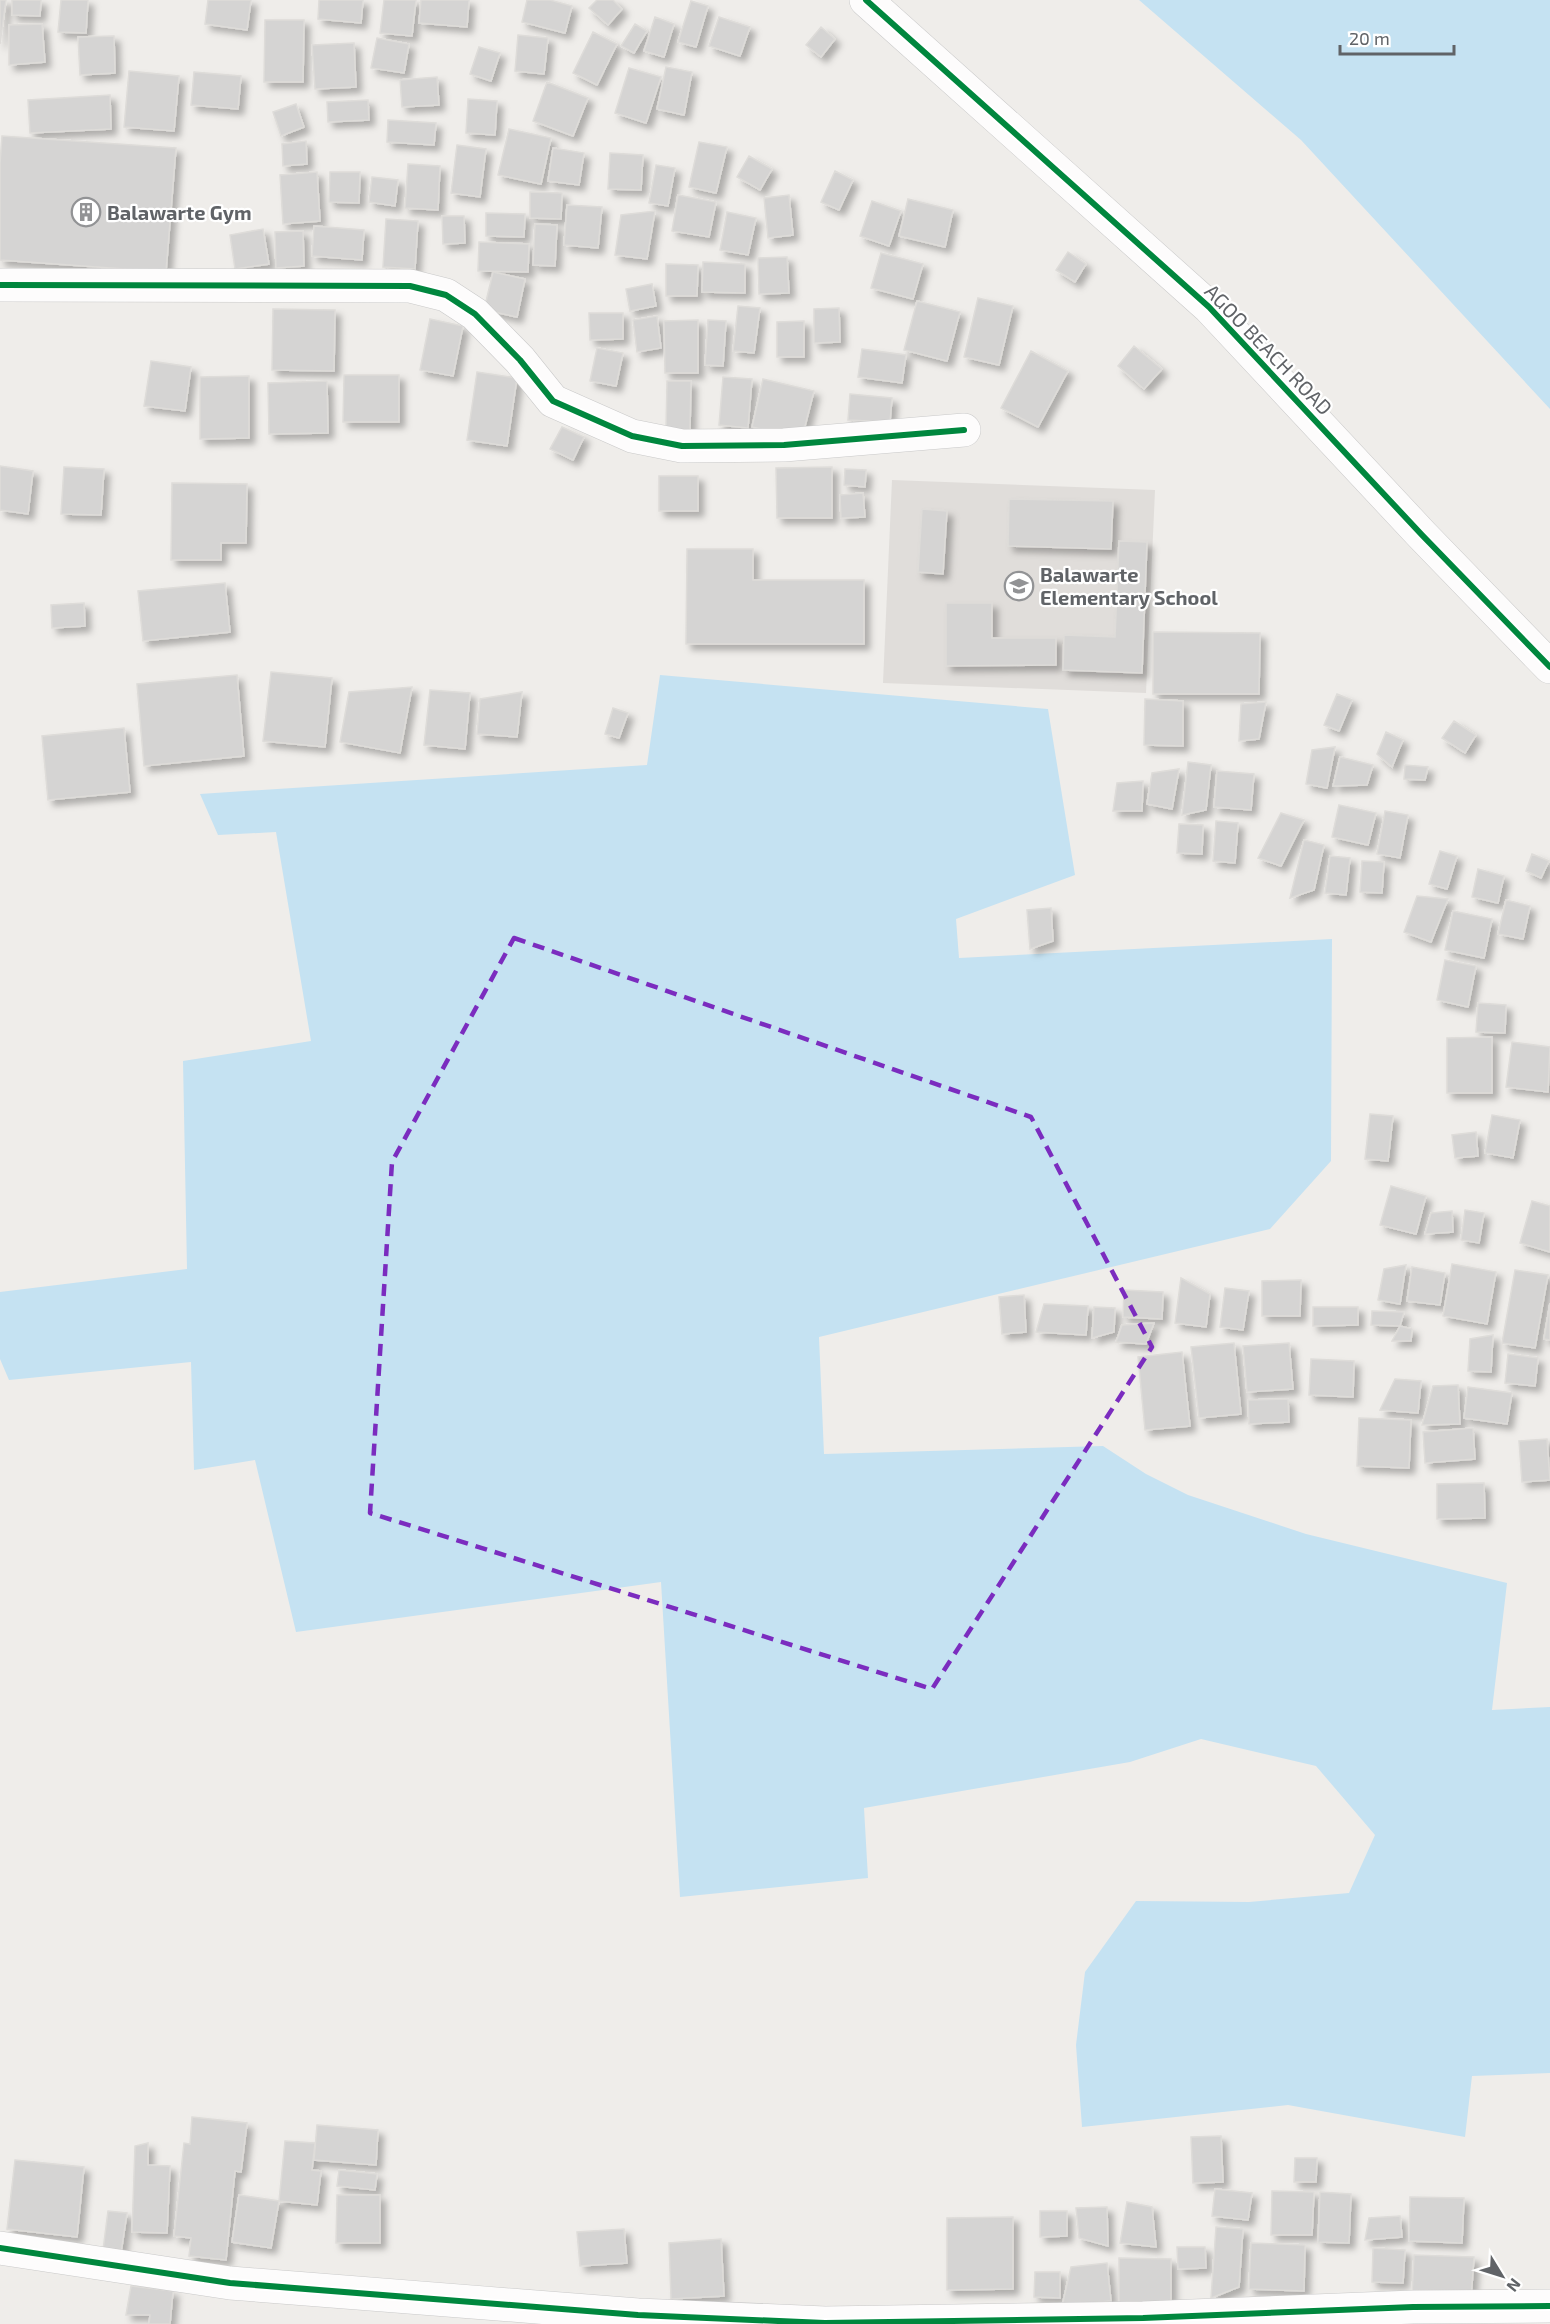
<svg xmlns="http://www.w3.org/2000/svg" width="1550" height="2324" font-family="'Exo 2',sans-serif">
	<defs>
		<filter id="shadow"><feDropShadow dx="5.5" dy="5.5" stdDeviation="3" flood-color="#0004"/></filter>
	</defs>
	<rect width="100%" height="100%" fill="#efedea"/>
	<path fill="#e0ddda" d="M892,480L1155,490L1146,693L883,683Z"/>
	<path fill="#c5e2f2" d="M1139,0H1550V409L1301,140Z
		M660,675L1048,709L1075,875L956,919L959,958L1332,939L1331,1161L1270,1229L819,1337L824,1454L1103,1446L1146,1474L1188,1495L1306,1534L1507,1583L1492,1710L1550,1707V2073L1472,2076L1465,2137L1288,2105L1082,2127L1076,2045L1085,1972L1136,1901L1249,1902L1349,1893L1375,1835L1316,1766L1201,1739L1130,1762L864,1808L868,1878L680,1897L661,1582L296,1632L255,1460L194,1470L191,1362L9,1380L0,1359V1292L187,1269L183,1061L311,1041L276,832L218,835L200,794L647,765Z"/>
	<path fill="#d5d4d3" stroke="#dedcd9" stroke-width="1.5" filter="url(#shadow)" d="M0,0H6L0,44Z
		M12,0H41L40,16L12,15Z
		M61,0H88L86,33L58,32Z
		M208,0H251L247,30L205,24Z
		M319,0H363L361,23L318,19Z
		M384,0H416L412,36L380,33Z
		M421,0H469L467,27L419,23Z
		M527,0H550L572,6L565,33L522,22Z
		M597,0H613L622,9L608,25L589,8Z
		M691,1L708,6L696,47L678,42Z
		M655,17L674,24L664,57L644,51Z
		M719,17L750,27L740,56L709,46Z
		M265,20H304L303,82H264Z
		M42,24L45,62L9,65V25Z
		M635,24L647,31L634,53L621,46Z
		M821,27L835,39L821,57L806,45Z
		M593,32L617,44L597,85L573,73Z
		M518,35L548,38L544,74L515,71Z
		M114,36L115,73L80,75L78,37Z
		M377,38L409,44L404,73L371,68Z
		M354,43L356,87L315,89L312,45Z
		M479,47L500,53L491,81L470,74Z
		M666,67L692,72L684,115L657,109Z
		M629,68L661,77L646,123L615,113Z
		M129,71L179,76L174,131L124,127Z
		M194,72L241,76L238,109L191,105Z
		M437,77L439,105L402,107L400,80Z
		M547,82L588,98L573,136L533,121Z
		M110,95L111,129L30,133L28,100Z
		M468,99L497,101L495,135L466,133Z
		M368,100L369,120L328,122L327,102Z
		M296,104L304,127L281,136L273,112Z
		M388,120L436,123L434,145L387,142Z
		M509,129L551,138L541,184L498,175Z
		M2,136L176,148L166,272L0,260V163Z
		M306,141L307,164L283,166L282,144Z
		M699,142L727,147L716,193L689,187Z
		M457,145L486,149L480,197L451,193Z
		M553,148L584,153L579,185L548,181Z
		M610,153L643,155L641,190L608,189Z
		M749,156L772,169L760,190L737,177Z
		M408,164L440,166L438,210L405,208Z
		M656,165L675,168L668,206L649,203Z
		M835,171L853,180L839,210L821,202Z
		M317,172L320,221L283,224L280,175Z
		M330,172H360L359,203L329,202Z
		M372,177L398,180L395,206L369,202Z
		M530,192L562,193L561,219L530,218Z
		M678,195L716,202L709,237L672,231Z
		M789,195L793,235L768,238L764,198Z
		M908,199L953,210L945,247L899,236Z
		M872,201L901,211L889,246L860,236Z
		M567,205L602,207L598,248L564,245Z
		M655,211L647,259L615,255L621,215Z
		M727,212L756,218L748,255L720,250Z
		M486,213L525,214L524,237L486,236Z
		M442,216H464L465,243L443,244Z
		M386,219L418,221L415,269L383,267Z
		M535,224L557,225L555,266L533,265Z
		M314,226L364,230L362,260L312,256Z
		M263,229L269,264L235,269L230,235Z
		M303,231L304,266L276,268L275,232Z
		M479,242L529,244L528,272L478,271Z
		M1068,252L1086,264L1075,282L1056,270Z
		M881,253L923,264L913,299L871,288Z
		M787,257L789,293L759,294L758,258Z
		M703,262L745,264V293L702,292Z
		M666,264L698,265L697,296H666Z
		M493,272L525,279L517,317L484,310Z
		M652,284L656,306L630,311L626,289Z
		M978,298L1013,306L999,365L964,357Z
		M917,301L960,312L947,361L904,350Z
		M738,306L760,308L754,353L733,351Z
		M839,308L840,342L814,343V309Z
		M273,309L335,310L334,371L272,370Z
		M589,313H623V339L590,340Z
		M657,316L661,348L637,352L633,320Z
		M430,319L463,326L453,376L420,370Z
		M698,320V373H665L664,321Z
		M708,320L726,321L723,366L705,365Z
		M804,321V357H777V322Z
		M1134,346L1162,369L1144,389L1118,366Z
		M597,348L623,353L616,386L590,381Z
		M862,349L906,355L902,383L858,377Z
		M1031,351L1068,371L1038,427L1001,408Z
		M151,361L191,367L185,411L144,406Z
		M477,372L517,378L507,446L467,440Z
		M344,375H399V422H343Z
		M249,376V438L200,439V377Z
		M723,377L752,379L748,428L719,425Z
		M763,379L814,391L802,438L752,427Z
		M327,381L328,433L269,434L268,383Z
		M667,381H691L690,430H666Z
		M850,394L892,398L890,422L848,420Z
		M562,427L584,437L573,460L550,449Z
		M0,466L33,471L28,514L0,510Z
		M64,467L104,469L101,515L61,514Z
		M832,467V518H777L776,468Z
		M845,469L866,470L865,487L844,485Z
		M659,476H698V511H659Z
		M172,483L247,484L246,543H221V560H171Z
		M863,493L865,517L841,518L840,495Z
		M1009,499L1113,501L1111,549L1008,546Z
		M922,509L947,511L943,574L918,572Z
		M1119,541L1147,542L1142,673L1063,670L1064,635L1115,637Z
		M687,549H753V580H864V644H686Z
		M225,583L230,632L143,641L138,591Z
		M84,603L85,626L52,628L51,605Z
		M946,603H992V638H1056V665L946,666Z
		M1153,632L1260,633L1259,694H1153Z
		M271,672L332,678L325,747L263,741Z
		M237,675L244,756L144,766L137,684Z
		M412,687L400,753L340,742L349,692Z
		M430,690L470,693L465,749L424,745Z
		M522,692L517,737L477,734L480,699Z
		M1337,694L1352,700L1339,731L1324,725Z
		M1145,699L1183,701V746L1144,745Z
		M1266,702L1259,739L1239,741L1241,704Z
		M613,708L628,713L619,738L605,734Z
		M1454,721L1476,735L1465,753L1442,738Z
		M124,728L130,792L48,800L42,736Z
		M1386,732L1403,740L1392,767L1377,754Z
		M1335,747L1327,788L1306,784L1312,750Z
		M1340,757L1373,765L1367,785L1333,786Z
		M1188,762L1211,765L1206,810L1182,815Z
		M1405,765L1428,767L1425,780L1404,779Z
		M1179,769L1172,809L1147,804L1152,773Z
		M1217,771L1254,774L1251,810L1214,807Z
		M1143,781L1142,811H1113L1117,783Z
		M1339,805L1376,813L1368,845L1332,837Z
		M1385,811L1408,815L1400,858L1377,854Z
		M1281,813L1304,820L1281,866L1258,858Z
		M1216,821L1238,823L1235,863L1213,861Z
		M1179,824L1203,825L1202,854L1177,853Z
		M1304,840L1324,845L1314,890L1290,898Z
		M1440,851L1457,856L1447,889L1429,884Z
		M1532,854L1549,861L1541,878L1526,871Z
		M1330,856L1350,858L1346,895L1325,893Z
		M1362,861L1384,862L1382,893L1360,892Z
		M1478,869L1504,876L1498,903L1472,897Z
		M1417,896L1448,899L1431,942L1404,932Z
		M1506,900L1530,906L1523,939L1498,934Z
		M1051,908L1053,941L1030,949L1027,910Z
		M1453,911L1492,919L1484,958L1445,950Z
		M1445,960L1476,966L1468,1007L1437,1000Z
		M1478,1003L1506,1005L1505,1033L1476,1032Z
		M1492,1037V1093H1447V1038Z
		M1512,1042L1550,1047L1548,1092L1506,1087Z
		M1370,1114L1393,1116L1388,1161L1365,1159Z
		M1492,1115L1520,1120L1513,1158L1485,1153Z
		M1476,1132L1478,1156L1455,1158L1452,1135Z
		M1391,1186L1426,1196L1416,1234L1380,1225Z
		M1532,1201L1550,1206V1252L1520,1243Z
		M1465,1210L1484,1213L1479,1243L1461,1240Z
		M1452,1211L1453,1232L1425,1234L1431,1213Z
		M1452,1264L1496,1272L1487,1324L1443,1316Z
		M1406,1265L1400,1304L1378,1300L1384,1269Z
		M1412,1267L1445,1273L1440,1305L1407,1301Z
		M1515,1270L1548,1275L1535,1348L1502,1343Z
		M1181,1278L1210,1294L1206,1327L1175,1323Z
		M1301,1280L1300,1316H1262V1281Z
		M1225,1288L1249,1291L1243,1330L1220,1327Z
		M1124,1290L1163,1292L1162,1319L1123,1317Z
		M1024,1295L1026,1332L1002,1334L999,1297Z
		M1550,1303V1340L1544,1339Z
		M1044,1304L1088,1306L1086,1335L1036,1332Z
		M1094,1307L1115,1308L1114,1332L1092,1338Z
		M1313,1307H1358V1325L1313,1326Z
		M1372,1311L1404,1312L1400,1326L1371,1325Z
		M1154,1323L1146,1344L1116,1342L1122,1325Z
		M1400,1326L1412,1329L1411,1341H1392Z
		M1493,1335L1491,1372L1468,1371L1470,1339Z
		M1234,1343L1241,1414L1199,1418L1191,1347Z
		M1289,1343L1293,1389L1247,1392L1243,1346Z
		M1182,1352L1190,1426L1145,1430L1138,1357Z
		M1508,1354L1538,1358L1535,1386L1505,1383Z
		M1311,1359L1354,1361L1353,1397L1309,1395Z
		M1395,1379L1421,1381L1418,1413L1380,1410Z
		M1458,1385L1460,1424L1422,1425L1433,1386Z
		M1468,1387L1512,1393L1507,1424L1464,1418Z
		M1288,1399L1289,1422L1249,1424L1248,1400Z
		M1359,1418L1411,1420L1409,1468L1357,1466Z
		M1473,1428L1475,1459L1425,1463L1423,1432Z
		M1547,1439L1550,1480L1522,1482L1519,1441Z
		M1484,1483L1485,1518L1437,1519V1484Z
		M192,2117L247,2123L241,2172L235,2171L226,2260L189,2256L191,2238L174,2236L184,2143L190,2144Z
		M317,2125L378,2130L376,2165L314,2160Z
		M1221,2136L1223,2182L1193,2183L1191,2137Z
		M285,2141L315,2143L312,2170L321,2171L317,2205L279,2201Z
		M148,2143V2165L170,2166L167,2233L132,2232L135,2146Z
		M1295,2158H1317L1316,2182H1294Z
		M15,2160L84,2167L77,2237L7,2229Z
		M339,2170L377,2174L375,2190L337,2186Z
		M1215,2189L1252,2193L1248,2220L1212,2216Z
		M1272,2191L1314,2192L1312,2235H1271Z
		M1320,2192L1351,2194L1349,2243L1318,2242Z
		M239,2195L279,2201L271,2248L232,2242Z
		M337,2195H380V2243H336Z
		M1410,2197L1464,2198L1462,2243L1409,2241Z
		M1127,2202L1152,2207L1156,2247L1120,2243Z
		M1107,2207L1108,2246L1079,2238L1076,2208Z
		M108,2211L127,2213L121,2253L103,2250Z
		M1040,2211H1067V2236L1040,2237Z
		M1400,2216L1402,2237L1365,2240L1369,2218Z
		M1013,2217V2289L947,2290V2218Z
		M1216,2227L1243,2229L1239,2287L1211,2298Z
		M624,2229L627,2263L580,2266L577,2232Z
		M721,2239L724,2296L671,2299L669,2243Z
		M1251,2243L1305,2245L1304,2291L1249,2289Z
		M1177,2247H1205L1206,2268L1178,2269Z
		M1373,2248L1405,2250L1403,2283L1372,2282Z
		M1414,2255L1474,2257L1471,2299L1412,2296Z
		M1119,2258L1171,2259V2306H1119Z
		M1107,2263L1111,2301L1062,2306L1071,2267Z
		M1035,2272H1060V2298L1034,2297Z
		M131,2286L173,2291L170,2324H149L150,2315H126Z"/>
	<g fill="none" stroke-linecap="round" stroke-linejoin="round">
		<g stroke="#c9c9c9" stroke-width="34">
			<path id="street" d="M866,0L1209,307L1422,535L1550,667
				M0,285L410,286L446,295L475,314L520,360L553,401L632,436L682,446L784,445L964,430
				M0,2248L230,2283L638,2315L825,2323L1143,2318L1413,2307L1550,2306"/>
		</g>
		<use href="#street" stroke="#fdfcfc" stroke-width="33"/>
		<g stroke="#fff" stroke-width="10">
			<path id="cycleway" d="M866,0L1209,307L1422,535L1550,667
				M0,285L410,286L446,295L475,314L520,360L553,401L632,436L682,446L784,445L964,430
				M0,2248L230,2283L638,2315L825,2323L1143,2318L1413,2307L1550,2306"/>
		</g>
		<use href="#cycleway" stroke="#00873e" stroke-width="6"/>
	</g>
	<path fill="none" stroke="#7b2cbf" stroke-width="4.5" stroke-dasharray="12 8" stroke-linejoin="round" d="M514,938L1031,1117L1152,1347L932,1689L370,1513L392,1162Z"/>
	<defs>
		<g id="building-ring" transform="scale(1.5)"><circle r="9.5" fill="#fff" stroke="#929395" stroke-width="1.5"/><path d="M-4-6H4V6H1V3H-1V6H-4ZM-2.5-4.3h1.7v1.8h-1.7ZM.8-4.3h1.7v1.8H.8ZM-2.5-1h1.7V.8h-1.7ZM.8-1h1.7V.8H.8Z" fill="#929395"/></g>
		<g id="school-ring" transform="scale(1.5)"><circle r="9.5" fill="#fff" stroke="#929395" stroke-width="1.5"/><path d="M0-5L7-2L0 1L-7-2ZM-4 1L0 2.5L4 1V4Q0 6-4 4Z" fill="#929395"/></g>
	</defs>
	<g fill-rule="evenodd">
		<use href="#building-ring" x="86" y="212"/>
		<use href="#school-ring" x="1019" y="586"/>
	</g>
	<g text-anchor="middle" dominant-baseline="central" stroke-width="4.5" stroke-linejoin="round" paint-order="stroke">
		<g font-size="20" font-weight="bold" fill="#606367" stroke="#fff" text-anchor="start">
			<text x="107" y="212">Balawarte Gym</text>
			<text x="1040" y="574">Balawarte<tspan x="1040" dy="23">Elementary School</tspan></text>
		</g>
		<g font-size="20" fill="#606367" stroke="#fff">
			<text transform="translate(1269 349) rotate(46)">AGOO BEACH ROAD</text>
		</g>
	</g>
	<g transform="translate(1502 2276) rotate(128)" stroke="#ffffff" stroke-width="4.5" paint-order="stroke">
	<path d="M0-4.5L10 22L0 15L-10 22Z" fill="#606367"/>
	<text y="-9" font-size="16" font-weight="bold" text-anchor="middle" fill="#606367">N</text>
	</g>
	<path d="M1340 45v9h114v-9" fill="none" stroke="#606367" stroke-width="3"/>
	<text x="1349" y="45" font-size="18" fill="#606367" stroke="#ffffff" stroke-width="4.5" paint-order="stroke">20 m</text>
</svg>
